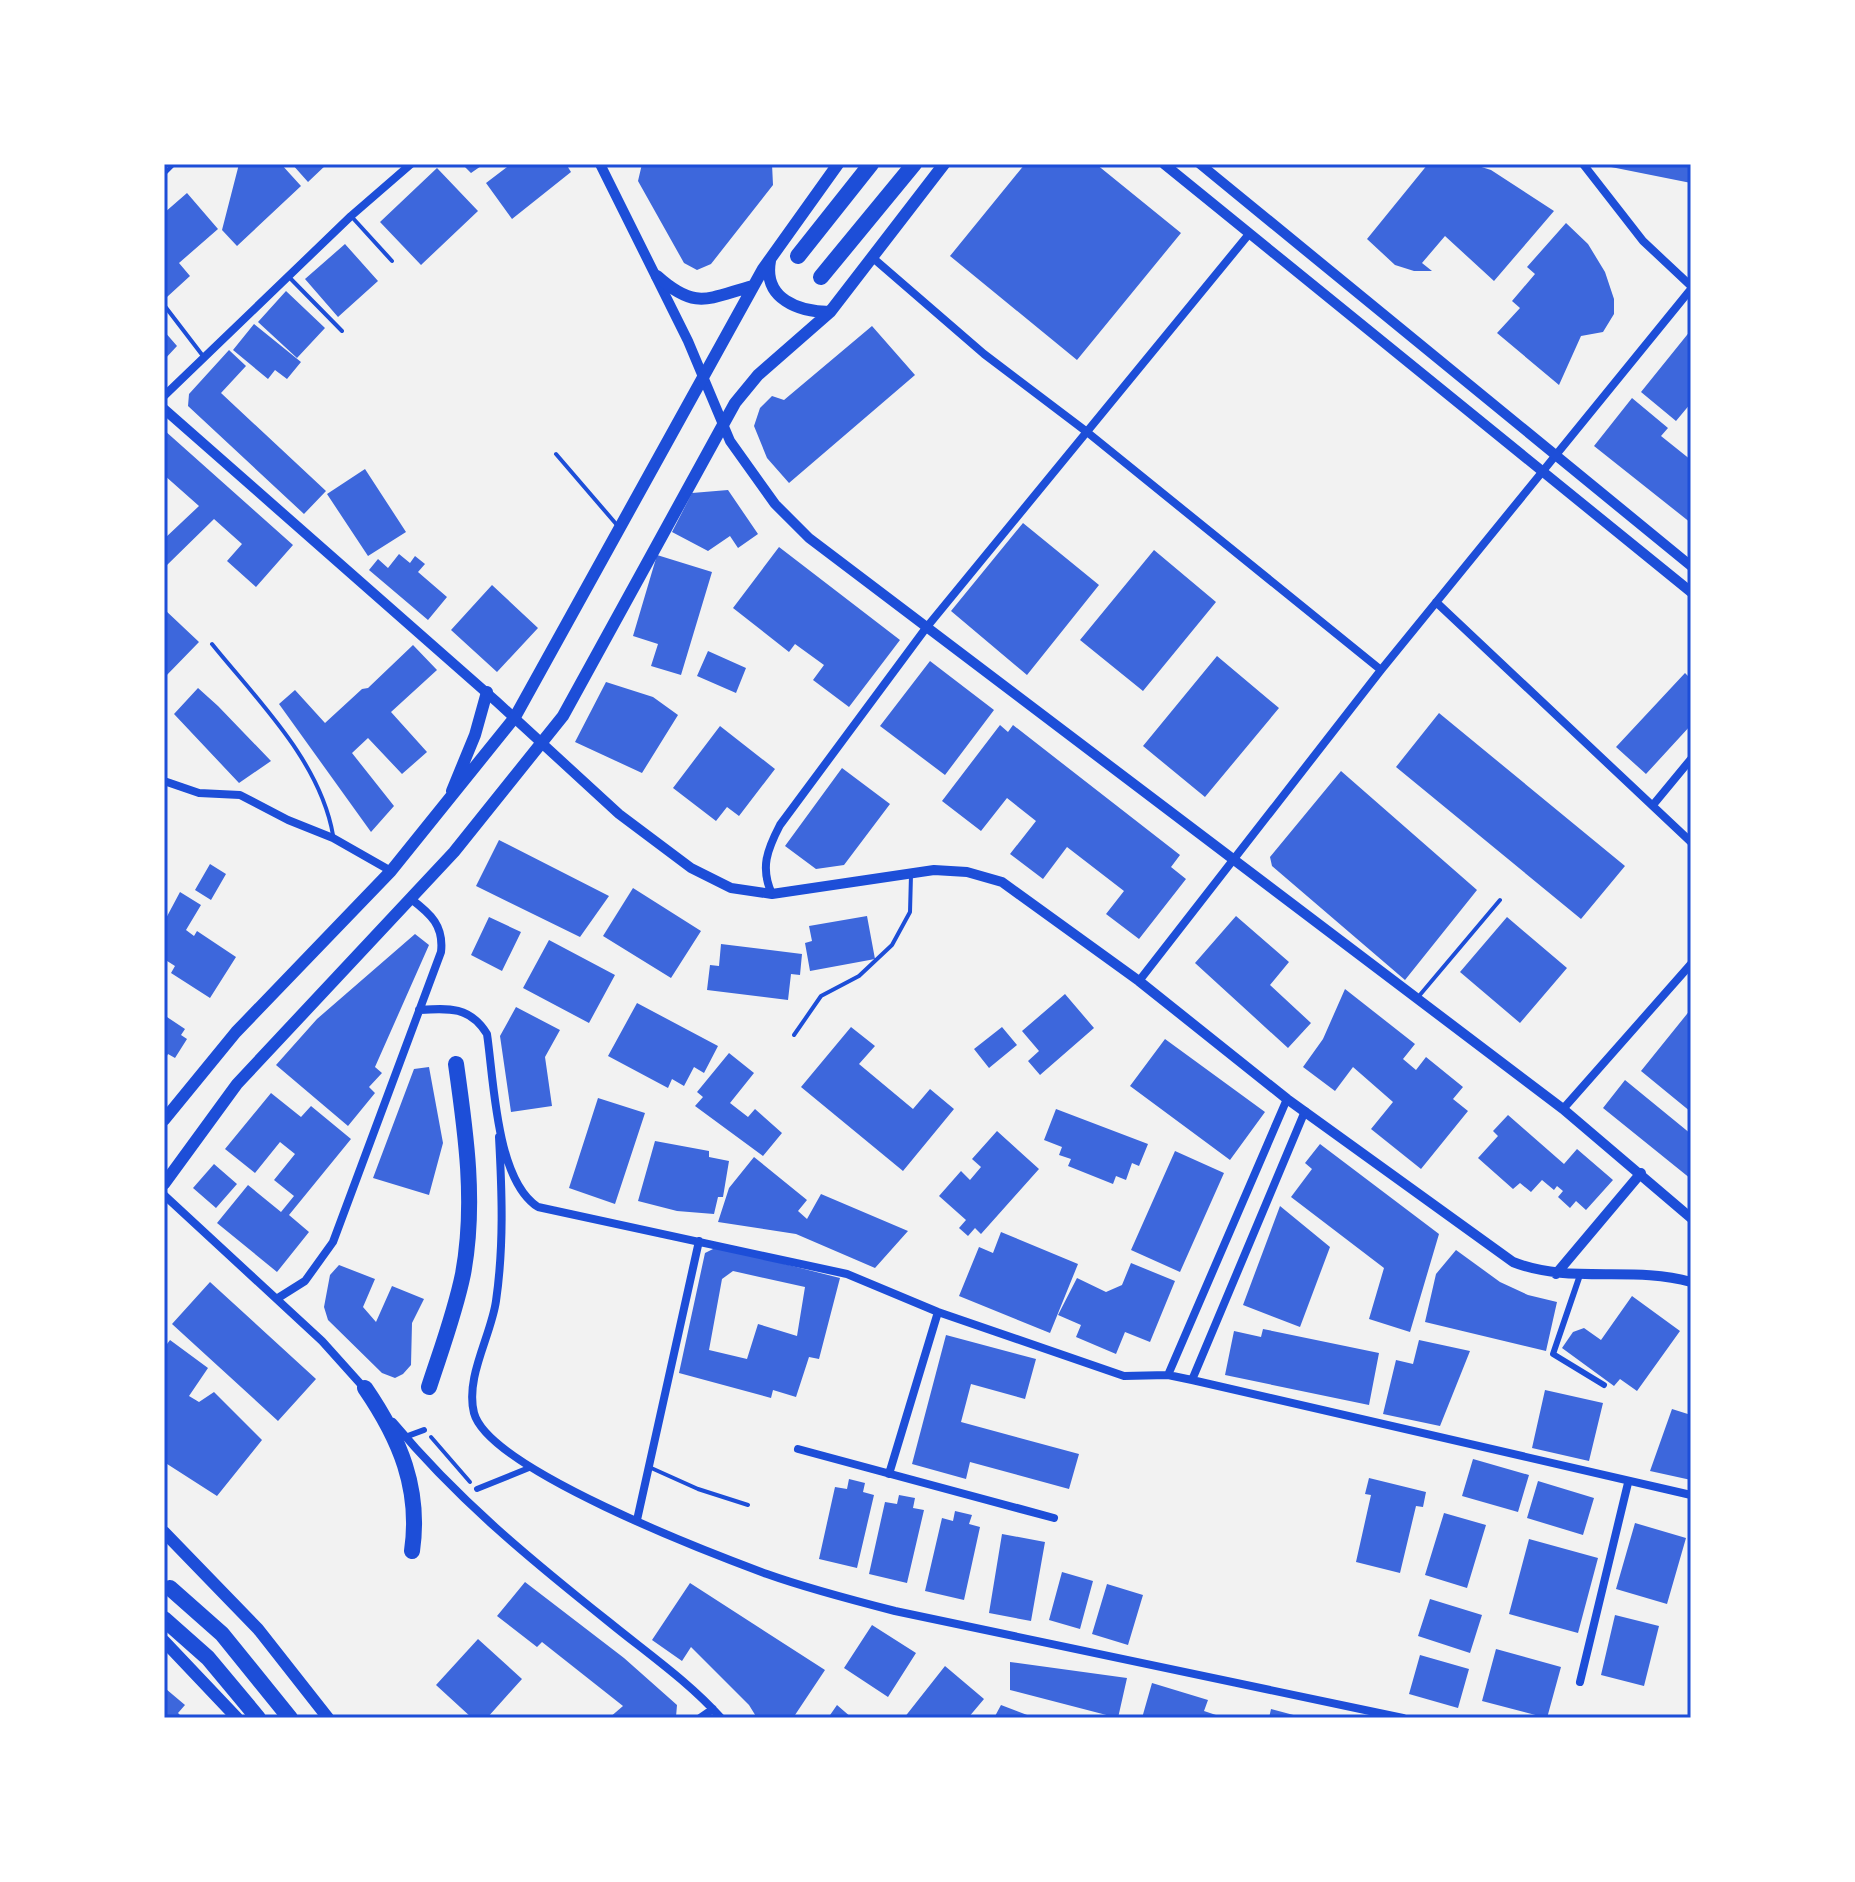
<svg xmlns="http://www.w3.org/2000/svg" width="1855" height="1882" font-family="Lora,serif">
	<rect width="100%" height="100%" fill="#f2f2f2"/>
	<path fill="#3d67dc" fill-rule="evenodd" d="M239,164H281L301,186L237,246L222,230Z
		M292,164H327L308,182Z
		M462,164H484L471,173Z
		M511,164H566L571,172L512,219L486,183Z
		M642,164H772L773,185L711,264L697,270L684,263L638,181Z
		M1025,164H1096L1181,233L1077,360L950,256Z
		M1428,164H1472L1491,170L1554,211L1494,281L1445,236L1422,263L1432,271H1414L1395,265L1367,239Z
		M1611,164H1691V183L1611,167Z
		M437,168L478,211L421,265L380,222Z
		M187,193L218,229L179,263L190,276L167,297L164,293V213Z
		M1566,223L1588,244L1605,272L1614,299V314L1603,332L1581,336L1559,385L1497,333L1520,308L1512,301L1535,274L1527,267Z
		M345,244L378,281L338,317L305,279Z
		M286,291L325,328L297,358L258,322Z
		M254,324L301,362L287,379L275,370L268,379L233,350Z
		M872,326L915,375L789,483L767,458L754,426L760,408L772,396L784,400Z
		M1691,330V403L1676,421L1641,392Z
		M164,331L177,346L164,360Z
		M229,350L246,366L221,393L326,491L304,514L188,406L189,394Z
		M1632,398L1668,428L1661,436L1691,460V523L1594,446Z
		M164,430L293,545L256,587L227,561L242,544L214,519L164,568V539L199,506L164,475Z
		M365,469L406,532L368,556L327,494Z
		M728,490L758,534L738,548L730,536L708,551L672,532L692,493Z
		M1023,523L1099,585L1027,675L951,611Z
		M779,547L900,640L849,707L813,680L824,665L795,644L789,652L733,608Z
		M1154,550L1216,602L1143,691L1080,640Z
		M399,554L410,563L415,556L425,564L418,572L447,597L428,620L369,570L378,559L388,568Z
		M657,555L712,572L681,675L651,666L658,644L633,636Z
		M492,585L538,628L497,672L451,630Z
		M164,609L199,642L164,678Z
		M413,645L437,670L391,712L427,752L402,774L368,738L352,753L394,806L371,832L279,704L295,690L325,723L362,689L368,688Z
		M708,651L746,668L736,693L697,676Z
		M1217,656L1279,708L1205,797L1143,746Z
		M930,661L994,710L945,775L880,726Z
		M1685,673L1691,679V725L1646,774L1616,747Z
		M606,682L653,697L678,715L642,773L575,742Z
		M198,688L218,706L271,761L239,783L174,714Z
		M1439,713L1625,866L1581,919L1396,767Z
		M1000,725L1008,732L1013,725L1180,855L1171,867L1186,879L1139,939L1106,914L1124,891L1067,847L1043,879L1010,854L1036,821L1007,798L981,831L942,801Z
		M720,726L775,769L739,816L727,807L716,821L673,788Z
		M842,768L890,804L844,865L816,869L785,846Z
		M1341,771L1477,890L1405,980L1272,866L1270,857Z
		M499,840L609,896L580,937L476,886Z
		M210,864L226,874L211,900L195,890Z
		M633,888L701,931L671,978L603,936Z
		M180,892L201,905L186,930L194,936L197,931L236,957L210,998L171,973L175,966L164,959V922Z
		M867,916L875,959L810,971L805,943L812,941L809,926Z
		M1236,916L1289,962L1270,985L1311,1023L1288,1048L1195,963Z
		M489,917L521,932L502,971L471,955Z
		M1507,917L1567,968L1520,1023L1460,972Z
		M415,934L429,945L375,1067L382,1073L369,1087L375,1093L348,1126L276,1065L317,1019Z
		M549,940L615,975L589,1023L523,988Z
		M721,944L802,954L800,975L791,974L788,1000L707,990L710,965L719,966Z
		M1345,989L1415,1044L1403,1059L1416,1070L1426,1057L1463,1087L1453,1099L1468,1111L1421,1169L1371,1129L1393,1102L1353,1067L1335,1091L1303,1067L1323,1039Z
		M1065,994L1094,1028L1040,1075L1028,1061L1039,1051L1022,1031Z
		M637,1003L718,1046L704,1073L694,1067L684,1086L672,1079L668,1088L608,1056Z
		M516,1007L560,1030L545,1057L552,1106L511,1112L500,1036Z
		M1691,1009V1112L1641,1071Z
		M164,1015L185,1029L181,1035L187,1039L175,1058L168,1054L164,1061Z
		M851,1027L875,1046L859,1064L913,1109L930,1089L954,1109L903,1171L801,1087Z
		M1002,1027L1017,1045L989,1068L974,1049Z
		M1165,1039L1265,1112L1230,1160L1130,1086Z
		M729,1053L754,1073L730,1103L748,1117L755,1109L782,1133L763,1156L695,1106L703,1097L697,1092Z
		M429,1067L443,1143L429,1195L373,1178L414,1069Z
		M1625,1080L1691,1134V1179L1603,1108Z
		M271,1093L301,1117L311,1106L351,1139L289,1215L309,1232L277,1272L217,1223L248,1185L281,1212L294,1196L274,1180L295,1154L280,1142L255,1173L225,1149Z
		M598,1098L645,1113L615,1204L569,1188Z
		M1056,1109L1148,1144L1139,1166L1132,1163L1126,1180L1116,1176L1113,1184L1068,1166L1071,1159L1059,1155L1062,1147L1044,1140Z
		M1508,1115L1564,1164L1577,1149L1613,1180L1586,1210L1576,1201L1570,1208L1558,1197L1563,1191L1557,1186L1554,1190L1542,1180L1531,1192L1520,1183L1513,1189L1478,1158L1498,1136L1493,1131Z
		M997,1131L1039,1169L981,1234L975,1228L968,1236L959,1228L966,1220L939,1196L961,1171L970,1180L981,1167L972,1159Z
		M655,1141L709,1151V1157L729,1161L723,1197H718L714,1214L677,1211L638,1201Z
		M1320,1144L1439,1234L1410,1332L1369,1319L1384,1268L1291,1197L1312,1169L1305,1163Z
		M1175,1151L1224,1173L1180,1272L1131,1250Z
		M754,1157L807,1200L798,1211L807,1219L821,1194L908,1231L875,1268L796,1234L718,1222L729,1188Z
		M214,1164L237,1184L216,1208L193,1188Z
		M1280,1206L1330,1247L1300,1327L1243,1305Z
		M1001,1232L1078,1264L1050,1333L959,1296L979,1247L993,1253Z
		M717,1247L840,1278L819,1359L809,1357L796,1397L773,1390L771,1398L679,1373L705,1253ZM733,1271L805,1287L797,1336L758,1324L747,1359L709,1350L722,1279Z
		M1456,1250L1500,1282L1528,1295L1557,1302L1546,1351L1425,1322L1436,1274Z
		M1131,1263L1175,1281L1150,1342L1125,1332L1116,1354L1076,1337L1081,1325L1058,1315L1077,1278L1106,1292L1122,1285Z
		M339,1265L375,1279L363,1307L376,1322L392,1286L424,1299L412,1323L411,1365L403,1374L395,1378L382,1373L328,1320L324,1307L330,1275Z
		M210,1282L316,1379L278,1421L172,1324Z
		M1632,1296L1680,1331L1637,1391L1620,1379L1614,1386L1562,1348L1573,1332L1584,1328L1601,1340Z
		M1263,1329L1379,1353L1369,1405L1225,1375L1234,1331L1261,1337Z
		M946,1335L1036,1359L1025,1399L971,1384L961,1422L1079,1454L1069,1489L970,1462L966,1479L912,1464Z
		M170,1340L208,1368L189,1396L199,1402L214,1392L262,1440L217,1496L164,1462V1348Z
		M1419,1340L1470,1351L1440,1426L1383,1414L1396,1360L1413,1364Z
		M1545,1390L1603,1403L1589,1461L1532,1448Z
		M1672,1409L1691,1415V1480L1650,1471Z
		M1473,1459L1529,1475L1518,1512L1462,1496Z
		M1369,1478L1426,1492L1423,1507L1416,1506L1400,1573L1356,1562L1371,1495L1365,1494Z
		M849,1479L865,1483L863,1492L874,1495L857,1568L819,1559L835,1487L847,1489Z
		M1538,1481L1594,1498L1583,1535L1527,1518Z
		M899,1495L915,1498L913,1508L924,1510L907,1583L869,1574L885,1502L897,1504Z
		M955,1511L972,1515L969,1524L980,1527L964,1600L925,1591L942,1518L953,1521Z
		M1444,1513L1486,1525L1467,1588L1425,1575Z
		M1635,1523L1686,1538L1667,1604L1616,1589Z
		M1002,1534L1045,1542L1031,1621L989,1613Z
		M1529,1539L1598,1558L1578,1633L1509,1614Z
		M1062,1572L1093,1581L1080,1629L1049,1620Z
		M525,1582L624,1658L677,1705L676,1717L609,1718L623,1706L542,1642L537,1647L497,1616Z
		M690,1583L825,1670L793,1718H757L749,1705L691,1647L682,1661L652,1640Z
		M1107,1584L1143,1595L1128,1645L1092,1634Z
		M1430,1599L1482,1615L1470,1653L1418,1636Z
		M1615,1615L1659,1626L1644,1686L1601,1675Z
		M872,1625L916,1653L888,1697L844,1668Z
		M478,1639L522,1679L487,1718H472L436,1685Z
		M1496,1649L1561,1667L1547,1718L1482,1701Z
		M1420,1655L1469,1669L1458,1708L1409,1694Z
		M1010,1662L1127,1678L1118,1718L1010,1690Z
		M945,1666L984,1699L968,1718H904Z
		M1152,1683L1208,1700L1204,1711L1216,1715L1215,1718H1142Z
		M166,1689L185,1705L178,1713L183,1718H164Z
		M837,1705L852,1718H828Z
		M1001,1705L1035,1718H994Z
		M1271,1709L1301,1717L1300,1718H1269Z"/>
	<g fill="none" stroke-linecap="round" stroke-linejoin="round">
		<path stroke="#1d4ed8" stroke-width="4" d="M431,1437L470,1482"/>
		<path stroke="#1d4ed8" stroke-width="4" d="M164,174L172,166
			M351,216L392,261
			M288,276L342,331
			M164,305L203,356
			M556,454L617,525
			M212,644C258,701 320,761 333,835
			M1419,996L1500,900
			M794,1035L821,996L859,976L892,945L910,912L911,875
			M649,1467L698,1489L748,1505"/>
		<path stroke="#1d4ed8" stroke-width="6" d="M1580,1275L1553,1354L1604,1385
			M405,1437L424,1430
			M477,1489L529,1468"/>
		<path stroke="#1d4ed8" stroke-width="8" d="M1583,164L1643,241L1691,286
			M873,258L984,354L1087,432L1381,670
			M164,396L351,216L411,164
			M1436,602L1691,842
			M164,781L199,793L240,795L288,820L333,838L391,871
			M1653,805L1691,759
			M772,894C760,868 767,850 780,825L926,628L1249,234
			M1139,981L1381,670L1691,289
			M419,1010C448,1008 470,1006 487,1034C494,1081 496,1180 538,1207L847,1274L938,1312L1124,1376L1168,1375L1192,1380L1691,1495
			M1563,1109L1691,964
			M499,1137C502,1192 504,1246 496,1301C491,1336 465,1377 474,1413C489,1469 710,1553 767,1574C809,1589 852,1600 895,1611L1403,1718
			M164,1195L322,1341L366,1390
			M278,1298L305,1281L333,1242L441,952C444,926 431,914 411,899
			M1168,1375L1287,1099
			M1192,1380L1305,1111
			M393,1422C458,1500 530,1559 609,1622C647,1653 689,1682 721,1718
			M798,1449L1054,1518
			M889,1474L938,1312
			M637,1520L699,1241
			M1580,1682L1628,1483
			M700,1718L713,1709"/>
		<path stroke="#1d4ed8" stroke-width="10" d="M600,164L688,341L730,441L775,504L809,538L1563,1109L1691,1218
			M1164,164L1691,592
			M1200,164L1691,566
			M164,409L497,702L619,814L691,868L731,888L772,894L934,870L967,872L1002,882L1139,981L1287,1099L1513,1262C1571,1285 1632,1265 1691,1282
			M1556,1274L1641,1173"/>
		<path stroke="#1d4ed8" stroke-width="12" d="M770,261C763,299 799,312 830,312
			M657,276C696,311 708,298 753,286
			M452,791L475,735L487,692
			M164,1120L236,1032L391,871L515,717L763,269L838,164
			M164,1184L237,1084L454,852L563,716L735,403L758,375L830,312L944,164
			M164,1532L258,1629L328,1718
			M164,1641L237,1718"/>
		<path stroke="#1d4ed8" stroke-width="16" d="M798,256L871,164
			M821,277L914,164
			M429,1387C441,1350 455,1313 463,1274C476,1204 466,1134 456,1064
			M365,1388C400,1439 421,1489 412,1551
			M170,1588L222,1634L290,1718
			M164,1619L208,1658L258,1718"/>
	</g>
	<rect width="1855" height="1882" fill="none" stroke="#ffffff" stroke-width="332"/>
	<rect x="166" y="166" width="1523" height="1550" fill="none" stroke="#1d4ed8" stroke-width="3"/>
</svg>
